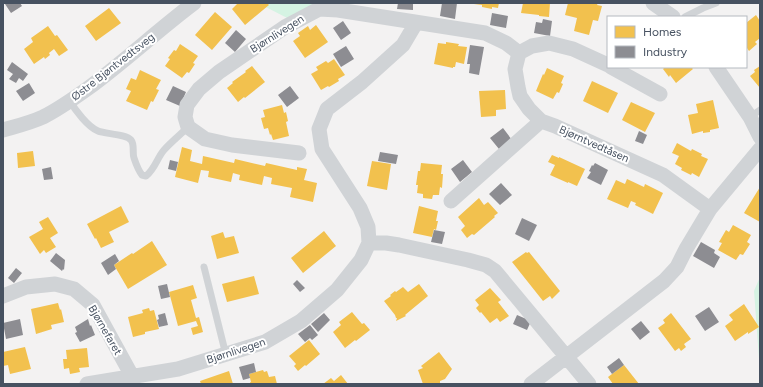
<svg xmlns="http://www.w3.org/2000/svg" width="763" height="387" font-family="Figtree,sans-serif">
	<rect width="100%" height="100%" fill="#f3f2f2"/>
	<path fill="#d5f3e3" d="M258,3H335L291,20Z
		M760,277V372L754,291Z"/>
	<path fill="#f2c14e" d="M238,3H267L269,5L245,25L232,9Z
		M474,3H499L498,8L492,7V9L482,7V5L474,4Z
		M523,3H550L549,17L539,16V15L521,13Z
		M568,3H598L597,5L602,6L598,21L593,20L589,35L574,31L577,18L565,15Z
		M109,8L121,23L96,41L85,26Z
		M215,12L232,27L212,50L195,35Z
		M756,15L760,21V38L755,42L757,44L749,51L747,48L746,49V23Z
		M316,25L328,42L305,58L293,41L300,36L298,33L308,26L310,30Z
		M48,26L55,36L57,35L68,50L59,56L54,49L49,53L50,55L45,59L44,57L34,64L24,49L33,42L31,38Z
		M446,42L459,44L458,46L467,47L464,64L456,62L455,67H453V68L434,64L438,43L446,44Z
		M180,44L198,56L193,63L195,64L189,73L187,72L182,78L165,66L170,59L168,58L174,50L176,51Z
		M334,59L345,75L338,79L339,81L329,87L328,86L321,90L311,74L318,70L316,67L326,61L328,63Z
		M252,66L265,82L245,98L244,97L238,102L227,88L233,83L232,82L246,72L245,71Z
		M760,66V88L750,76L755,72L754,70Z
		M663,67H691L693,69L676,83L670,75L669,77L663,69L664,68Z
		M547,68L564,76L561,83L563,84L559,93L557,92L553,99L536,91L543,74L544,75Z
		M140,70L161,80L156,89L159,90L153,102L151,101L147,110L126,101L131,91L126,89L131,78L136,80Z
		M592,81L618,93L608,113L583,101Z
		M505,90L506,109L496,110V116L481,117L479,91Z
		M713,100L719,128L710,130V132L703,133V131L692,134L688,115L698,113L696,104Z
		M631,102L655,113L645,132L622,120Z
		M282,105L284,113L286,112L288,121L286,122L289,136L273,140L271,134L270,135L268,128L264,129L261,118L265,117L263,110Z
		M677,143L691,151L692,149L702,154L701,156L708,159L699,177L692,173L691,175L681,170L682,168L675,164L679,156L672,153Z
		M182,147L192,150L190,161L202,164L203,156L234,163L235,159L265,166L266,163L297,170V167L307,169L304,180L317,183L313,202L290,197L292,188L271,184L272,178L264,176L262,185L239,180L240,175L233,173L231,182L208,177L209,171L201,170L198,183L175,177Z
		M33,151L35,166L18,168L17,153Z
		M552,155L559,158V157L585,169L577,186L568,182V183L550,175L555,165L548,162Z
		M372,161L391,164L387,190L367,186Z
		M421,163L442,165L441,174H443L442,188L440,187L439,195H433L432,199L423,198V194L417,193L418,185H416L418,171H420Z
		M627,179L644,187L645,184L663,193L653,214L635,205L636,203L631,201L628,208L607,199L616,180L625,184Z
		M760,187V222L744,213Z
		M479,198L484,205L488,202L498,213L494,216L495,217L474,235L472,234L467,238L461,230L465,226L458,217Z
		M121,206L129,222L109,232L114,242L101,248L96,238L95,239L87,224Z
		M419,206L438,211L436,221H438L436,230L434,229L432,237L413,233Z
		M48,217L58,233L50,238L56,247L46,253L44,250L40,254L29,237L43,229L39,222Z
		M733,225L751,235L747,242L750,244L743,255L740,254L736,260L718,250L722,243L719,242L726,230L729,232Z
		M324,231L336,246L303,273L291,258Z
		M223,232L225,238L234,236L239,253L217,259L211,236Z
		M152,241L167,265L128,289L114,265L132,253L133,254Z
		M526,252L527,253L529,252L560,291L552,299L550,296L543,301L512,262Z
		M254,276L259,294L227,302L222,284Z
		M419,284L428,296L405,315L406,316L396,321L397,318H396L395,315L384,301L391,296L390,295L395,291L396,292L403,287L408,292Z
		M193,285L197,298L191,300L196,318L199,317L203,332L193,335L191,328L198,326L196,321L178,326L169,292Z
		M490,288L501,300L498,302L509,316L500,322L497,318L490,323L481,312L480,313L476,308L479,305L475,300Z
		M58,303L60,310L61,309L64,322L51,325L52,329L36,334L31,309Z
		M744,304L759,327L748,334V332L735,341L725,326L733,320L729,315Z
		M149,308L150,311L154,310L159,329L145,332V334L133,337L128,317L143,313L142,310Z
		M352,312L362,324L364,323L370,330L356,341L355,340L345,348L333,332L341,325L339,322Z
		M671,313L691,339L684,344L686,347L681,351L679,348L675,351L658,328L665,323L663,320Z
		M309,340L320,354L306,366L305,365L298,371L294,366L296,364L289,356Z
		M25,347L31,369L10,374L8,365L3,366V352Z
		M87,348L89,367L79,368L80,372L70,374L69,368L64,369L63,359H67L66,350Z
		M439,352L452,369L445,379L440,381V384H423L418,370L423,368L421,366Z
		M624,365L639,384H613L608,377Z
		M263,370L264,372L267,371L269,377L275,376L277,384H251L250,382H251L249,374Z
		M229,371L233,384H201L200,381Z
		M341,375L348,384H323L331,378L334,381Z"/>
	<path fill="#8d8d92" d="M6,3H20L22,6L11,13L5,4Z
		M398,3H413V10L397,9Z
		M442,3H457L455,19L440,16Z
		M492,13L508,16L506,28L490,25Z
		M543,19L552,21L550,36L534,33L536,22L542,23Z
		M343,21L351,33L341,40L333,28Z
		M236,30L246,39L235,52L225,43Z
		M470,45L484,47L479,75L469,73L470,64H467Z
		M346,46L354,59L341,67L333,54Z
		M12,62L28,74L23,81L19,78L16,83L9,79L13,74L7,70Z
		M29,83L35,93L23,101L16,91Z
		M173,86L186,92L180,106L166,100Z
		M290,86L299,98L287,107L278,95Z
		M503,128L512,140L499,149L490,138Z
		M639,131L647,135L643,144L635,141Z
		M380,152L398,155L396,164L378,161Z
		M170,160L178,162L176,171L168,169Z
		M463,160L472,172L460,182L451,169Z
		M595,163L608,170L601,185L587,178L591,172L589,171L592,165L593,166Z
		M51,167L53,179L44,180L42,169Z
		M501,183L512,195L500,205L489,194Z
		M522,218L537,225L529,241L515,234Z
		M434,230L445,232L442,244L431,242Z
		M701,242L715,250L714,253L720,257L714,268L693,256Z
		M56,253L65,260L64,270L63,269L62,271L50,261Z
		M115,254L119,261L114,265L116,269L108,275L101,263Z
		M16,268L22,273L14,283L8,278Z
		M297,280L305,288L300,292L293,284Z
		M167,284L170,297L161,299L158,286Z
		M709,307L719,322L705,331L695,316Z
		M165,313L168,325L159,327L157,320L159,319L158,315Z
		M324,313L330,320L318,332L311,324Z
		M517,315L531,321L527,330L513,324Z
		M20,319L23,335L6,339L3,323Z
		M88,319L90,326L91,325L95,335L80,342L75,333L77,332L75,327Z
		M641,321L650,332L640,340L631,329Z
		M310,325L318,335L312,340L310,338L305,342L298,334Z
		M619,358L624,365L612,374L607,367Z
		M254,363L256,372L249,374L250,378L243,380L239,367Z"/>
	<g fill="none" stroke-linecap="round" stroke-linejoin="round">
		<path stroke="#d0d3d6" stroke-width="7" d="M685,17L703,8L716,3
			M70,101C75,110 88,127 98,131C105,134 126,134 131,140C135,145 132,153 134,158C136,164 138,170 142,175L146,176C155,169 157,158 164,150C171,142 180,135 188,127
			M750,117L760,110
			M204,267L226,355"/>
		<path stroke="#d0d3d6" stroke-width="15" d="M653,3L673,17
			M608,65L573,49L549,43L532,46L519,53L515,69L518,87L520,96L529,109L541,121L555,126L663,175L710,209
			M611,67L660,94
			M716,67L750,117L760,137
			M3,130C17,126 30,123 43,117C59,109 73,99 87,89C124,62 158,30 194,3
			M299,153L232,145L205,139L188,127L185,117L187,105L199,89L219,72L285,27L319,9L338,10L485,33L506,43L519,53
			M451,201L541,121
			M369,243H386L399,245L468,260L486,265L495,271L589,384
			M3,296L26,287L55,284L74,289L93,305L132,376
			M87,384L178,369L265,342L301,321L337,290L361,260L369,243L368,227L360,208L322,149L319,129L327,109L362,82L403,45L416,23
			M531,384L664,281L677,267L686,249L710,209L760,149"/>
	</g>
	<g text-anchor="middle" dominant-baseline="central" stroke-width="4" stroke-linejoin="round" paint-order="stroke">
		<g font-size="11" fill="#475261" stroke="#fff">
			<text transform="translate(277 34) rotate(-32)">Bjørnlivegen</text>
			<text transform="translate(113 67) rotate(-38)">Østre Bjøntvedtsveg</text>
			<text transform="translate(594 144) rotate(24)">Bjørntvedtåsen</text>
			<text transform="translate(105 330) rotate(60)">Bjørnefaret</text>
			<text transform="translate(236 351) rotate(-18)">Bjørnlivegen</text>
		</g>
	</g>
	<rect width="763" height="387" fill="none" stroke="#475261" stroke-width="8"/>
	<rect x="607" y="16" width="140" height="52" fill="#ffffff" stroke="#b5bac0"/>
	<rect x="615" y="26" width="20" height="12" fill="#f2c14e" stroke="#b5bac0"/>
	<text x="643" y="36" font-size="12" fill="#475261">Homes</text>
	<rect x="615" y="46" width="20" height="12" fill="#8d8d92" stroke="#b5bac0"/>
	<text x="643" y="56" font-size="12" fill="#475261">Industry</text>
</svg>
